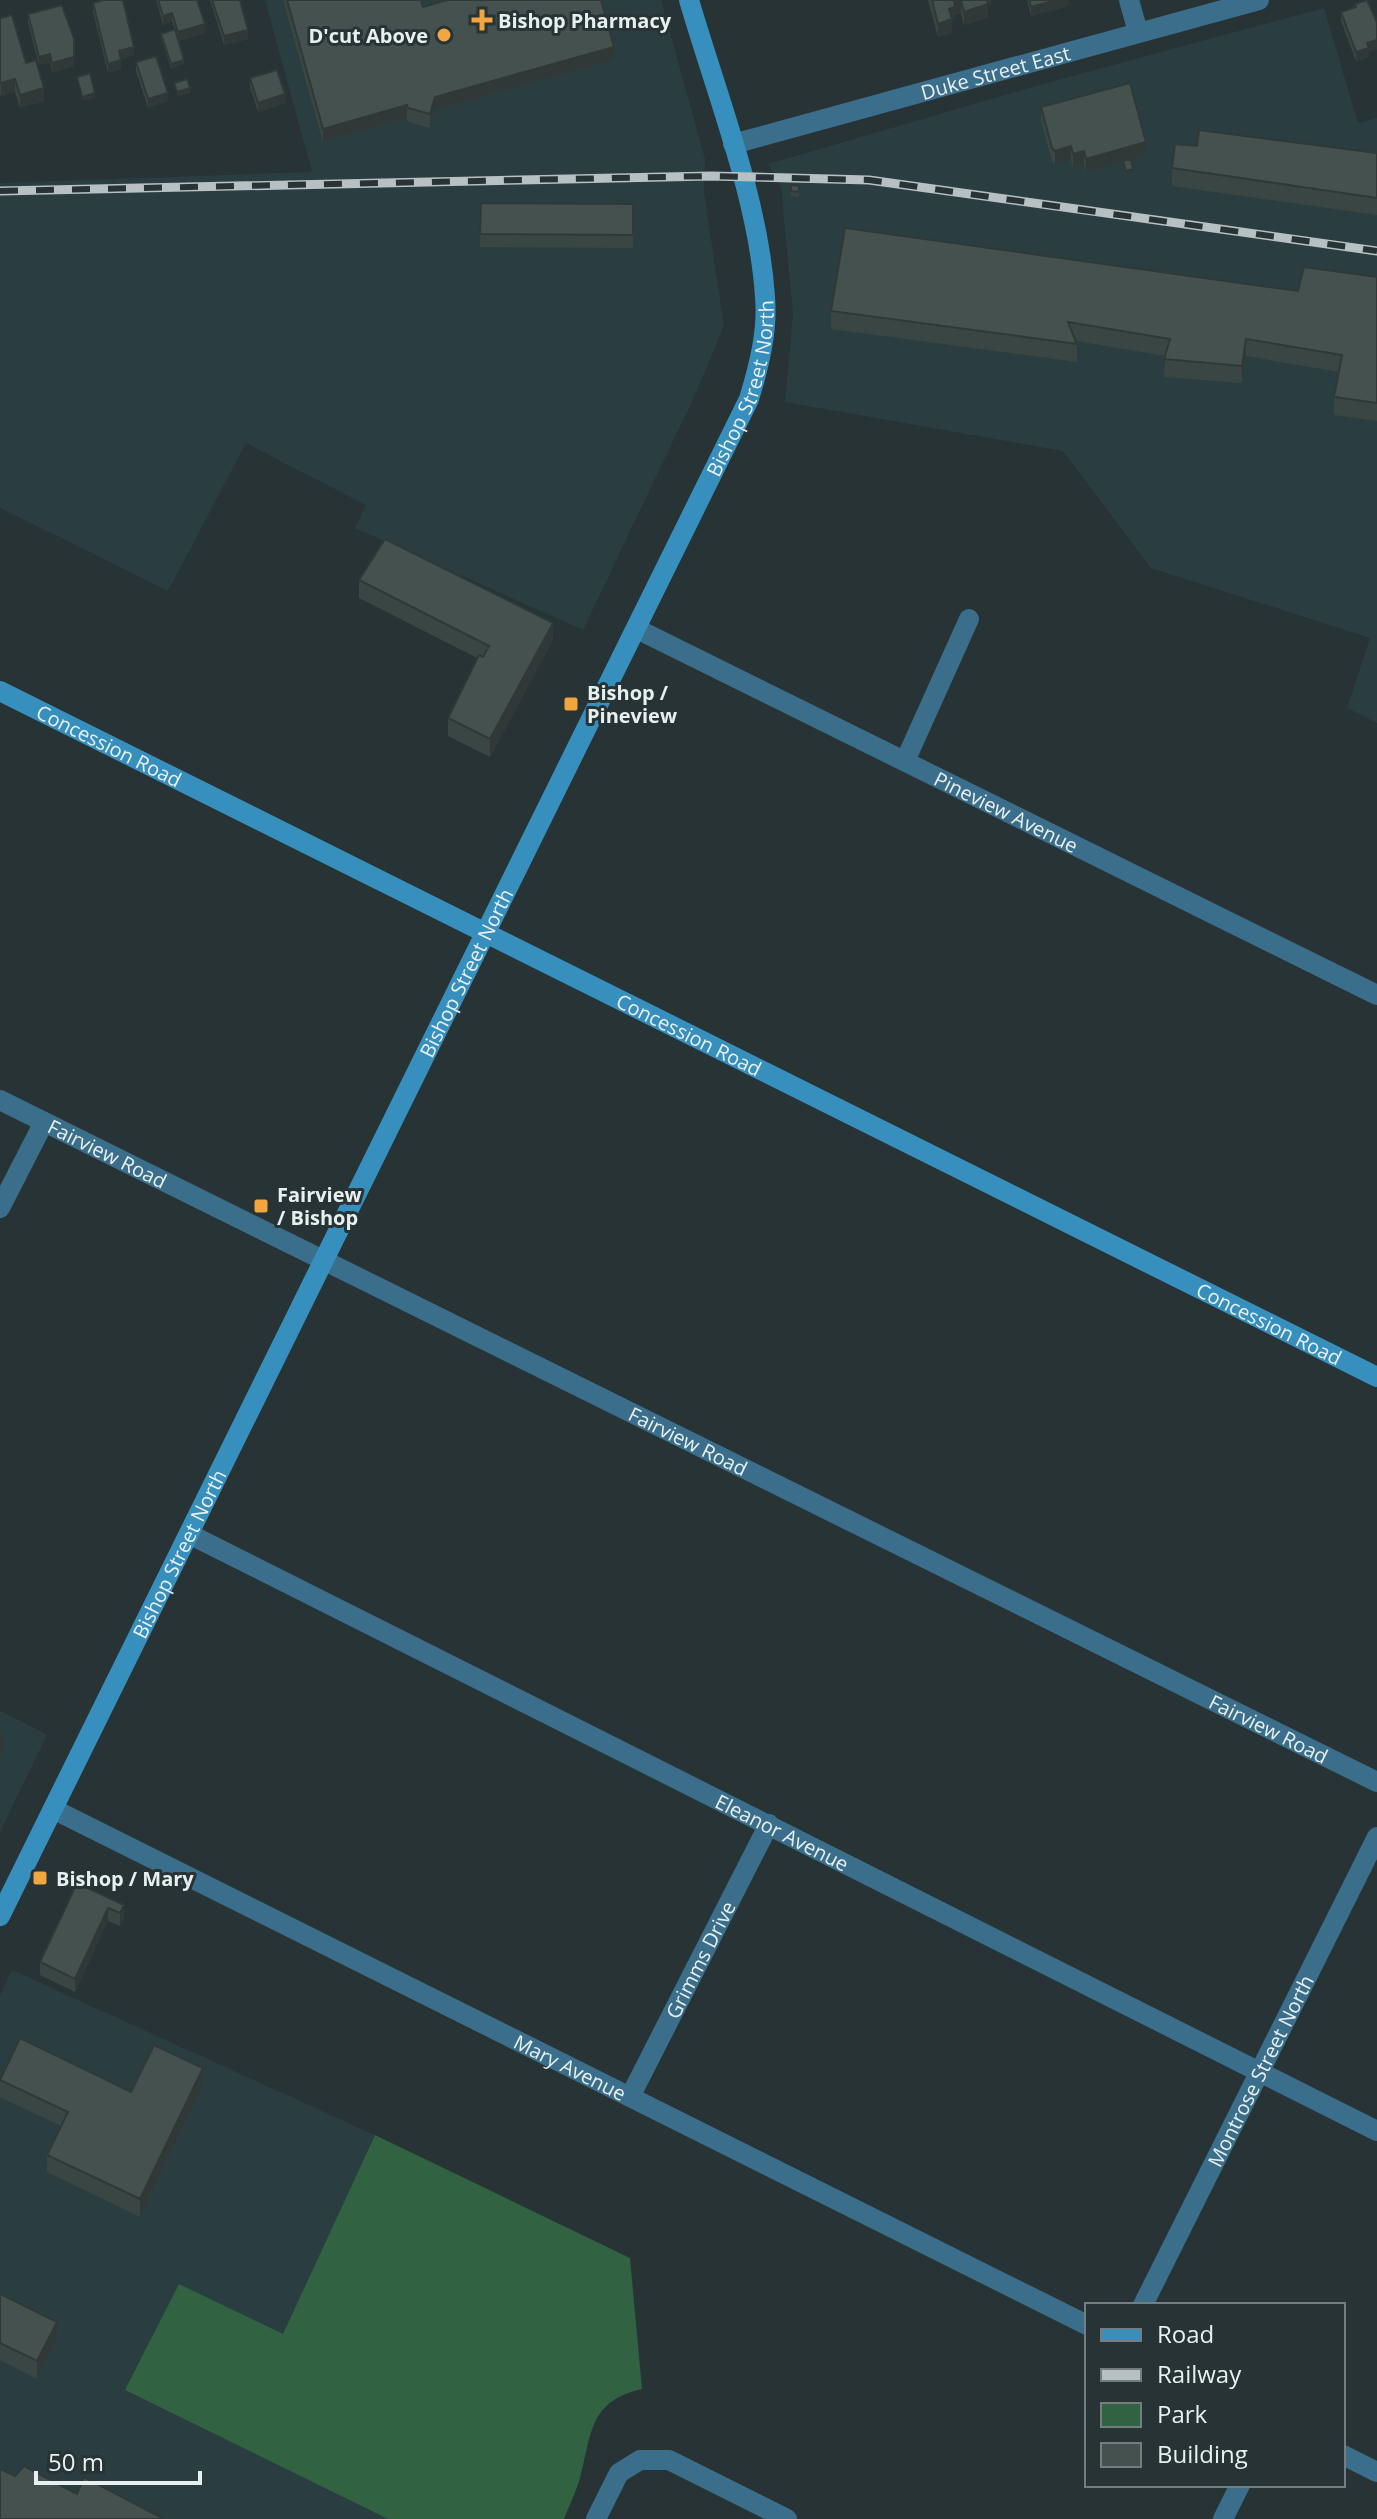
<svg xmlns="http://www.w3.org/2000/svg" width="1377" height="2519" font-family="'Open Sans',sans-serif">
	<rect width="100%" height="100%" fill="#273335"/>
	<path fill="#2a3e41" d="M265,0H661L705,159L704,192L724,326L694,397L583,630L355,528L366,505L246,443L168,591L0,508V183L312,172Z
		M1324,8L1358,123L1377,118V723L1347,708L1370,638L1151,568L1063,451L785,402L793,314L781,187L768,164L1043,84Z
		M0,1711L47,1735L0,1832Z
		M12,1970L375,2135L283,2335L125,2390L388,2519H0V1995Z"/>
	<path fill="#316241" d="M375,2135L630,2258L642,2389C588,2401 592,2435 580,2478C576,2492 569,2506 564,2519H388L125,2390L179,2284L283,2334Z"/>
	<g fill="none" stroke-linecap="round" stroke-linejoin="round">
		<g stroke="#3a6e8b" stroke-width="20">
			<path d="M1129,0L1138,32"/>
			<path id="s1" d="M733,144L1259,0"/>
			<path id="s2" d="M637,629L1377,995"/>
			<path d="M906,759L969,619"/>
			<path id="s3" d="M0,1100L1377,1782"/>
			<path d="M0,1208L44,1122"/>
			<path id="s4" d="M189,1534L1377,2131"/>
			<path id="s5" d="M53,1809L1087,2325"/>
			<path id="s6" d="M631,2095L769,1824"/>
			<path id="s7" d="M1143,2305L1377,1837"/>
			<path d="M1343,2455L1377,2472"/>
			<path d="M596,2519L619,2473L640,2460H669L787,2519"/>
			<path d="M1223,2519L1240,2485"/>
		</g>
		<g stroke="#368fbd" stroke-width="20">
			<path id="s8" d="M0,691L1377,1377"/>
			<path id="s9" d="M0,1916L749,399C759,366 768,331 765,297C759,200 716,93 689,0"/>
		</g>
		<g stroke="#b7c0c2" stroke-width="9">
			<path id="rail" d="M0,191L711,176L869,180L1377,251"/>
		</g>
		<use href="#rail" stroke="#273335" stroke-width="6" stroke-dasharray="18" stroke-linecap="butt"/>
	</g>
	<path fill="#3a4643" d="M156,0H197L205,33L179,41L184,64L171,69L161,38V34L175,29L172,21L163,25Z
		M210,0H240L248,39L224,45Z
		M283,0H421L423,7L614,60L435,110L430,128L408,122L407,118L323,142Z
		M928,0H991V5H988V18L964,25L961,13L955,15V20L952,21V33L938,37Z
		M1027,0H1069V4L1065,7L1031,16Z
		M93,3L134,55L121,59V69L108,73L93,12Z
		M1355,4L1377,22V49L1369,51V57L1356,61L1341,21V12L1355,8Z
		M28,14L74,39V66L52,72L50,62L39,65L28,23Z
		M0,18L26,63L44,101L20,108L15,92L1,96L0,94Z
		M136,62L168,101L148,108L136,71Z
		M250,78L285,103L258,112L250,87Z
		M1041,107L1146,156L1131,160L1133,173L1126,175L1123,162L1086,172L1084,164L1073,168L1071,160L1055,164L1052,161L1041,121Z
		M1197,146L1377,153V215L1172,186V168Z
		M791,185L799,186V197L791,196Z
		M481,203L633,204V248L480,247Z
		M1377,277V421L1334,415V397L1339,372L1246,356L1242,383L1164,377L1165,356L1076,341L1077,344V362L831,329V311L1298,291Z
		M359,580L553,640L490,757L448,736V718L477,658L359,598Z
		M77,1883L124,1905V1919L120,1926L108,1921L75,1992L40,1975V1962Z
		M0,2080L131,2092L203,2086L140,2217L47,2172V2155L61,2126L0,2097Z
		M0,2294L57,2340L37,2379L0,2360Z"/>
	<path fill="#303937" d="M961,0V13L955,15V20L952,21V33L938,37V24L954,2Z
		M985,0H991V5H988V18L964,25V12Z
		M1057,0H1069V4L1065,7L1031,16V7Z
		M172,13V21L163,25V16Z
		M205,24V33L178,41V32Z
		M248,30V39L224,45V36Z
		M1377,40V49L1369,51V57L1356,61V52L1367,43Z
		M134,47V55L119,60V51Z
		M614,47V60L435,110L430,128V114L435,97Z
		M50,54V62L39,65V57Z
		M74,57V66L52,72V63Z
		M121,60V69L108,73V64Z
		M184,60V64L171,69V64Z
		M15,79V92L1,96V83Z
		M44,88V101L20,108V95Z
		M190,88V93L177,97V92Z
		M95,93V98L82,101V97Z
		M168,93V101L148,108V99Z
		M285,94V103L258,112V103Z
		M407,105V118L323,142V129Z
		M1146,142V156L1086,172V159Z
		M1071,146V160L1055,164V151Z
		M1084,151V164L1073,168V154Z
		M1133,169V173L1126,175V171Z
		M1246,339V356L1242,383V366Z
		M553,623V640L490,757V739Z
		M4,1731V1748L0,1756V1738Z
		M124,1905V1919L120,1926V1913Z
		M108,1908V1921L75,1992V1979Z
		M203,2068V2086L140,2217V2199Z
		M57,2322V2340L37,2379V2361Z"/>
	<path fill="#44514e" stroke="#303937" stroke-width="2" d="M103,0H123L134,47L119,51L121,60L108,64L93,3Z
		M158,0H197L205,24L178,32L172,13L163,16Z
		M212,0H240L248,30L224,36Z
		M287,0H421L423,7L447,0H601L614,47L435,97L430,114L408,108L407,105L323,129Z
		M932,0H987L988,4L964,12L961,0L954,2L955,7L949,9L952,19L938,24Z
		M1029,0H1057L1031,7Z
		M1367,0L1377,22V40L1367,43L1369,48L1356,52L1341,12L1356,7L1355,4Z
		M62,5L74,39V57L52,63L50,54L39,57L28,14Z
		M12,15L26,63L36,60L44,88L20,95L15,79L1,83L0,81V18Z
		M175,29L184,60L171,64L161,34Z
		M156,56L168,93L148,99L136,62Z
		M277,70L285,94L258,103L250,78Z
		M90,73L95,93L82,97L77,77Z
		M187,79L190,88L177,92L174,83Z
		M1130,83L1146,142L1086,159L1084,151L1073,154L1071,146L1055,151L1052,148L1041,107Z
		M1199,130L1377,153V198L1172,168L1175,144L1197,146Z
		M1131,159L1133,169L1126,171L1123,161Z
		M791,185L799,186V192L791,191Z
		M481,203L633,204V235L480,234Z
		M845,228L1298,291L1304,267L1377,277V403L1334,397L1342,355L1246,339L1242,366L1164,359L1170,339L1068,322L1077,344L831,311Z
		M385,539L553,623L490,739L448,718L479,655L483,657L489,646L359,580Z
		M77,1883L124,1905L120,1913L108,1908L75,1979L40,1962Z
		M20,2038L131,2092L154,2045L203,2068L140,2199L47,2155L68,2112L0,2080Z
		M0,2294L57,2322L37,2361L0,2343Z
		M24,2466L77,2494L84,2477L164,2519H0V2469L15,2476Z"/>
	<g fill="#f1a63f" stroke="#273335" stroke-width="3">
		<path d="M478 8h8v8h8v8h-8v8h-8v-8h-8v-8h8z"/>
		<circle cx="444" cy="35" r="8"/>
		<rect x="563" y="696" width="16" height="16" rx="4"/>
		<rect x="253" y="1198" width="16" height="16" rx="4"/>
		<rect x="32" y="1870" width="16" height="16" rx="4"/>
	</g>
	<g text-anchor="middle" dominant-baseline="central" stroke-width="6" stroke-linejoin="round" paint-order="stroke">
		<g font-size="20" font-weight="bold" fill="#e7eff0" stroke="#273335" text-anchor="start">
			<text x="498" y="20">Bishop Pharmacy</text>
			<text x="428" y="35" text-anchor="end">D'cut Above</text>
			<text x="587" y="692">Bishop /<tspan x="587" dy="23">Pineview</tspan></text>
			<text x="277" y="1194">Fairview<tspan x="277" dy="23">/ Bishop</tspan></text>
			<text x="56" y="1878">Bishop / Mary</text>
		</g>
		<g font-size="20" fill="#e7eff0" stroke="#273335">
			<text stroke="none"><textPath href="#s1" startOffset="272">Duke Street East</textPath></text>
			<text stroke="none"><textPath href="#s9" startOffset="1700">Bishop Street North</textPath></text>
			<text stroke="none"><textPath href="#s8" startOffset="122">Concession Road</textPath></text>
			<text stroke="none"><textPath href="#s2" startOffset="412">Pineview Avenue</textPath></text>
			<text stroke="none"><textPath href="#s9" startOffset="1052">Bishop Street North</textPath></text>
			<text stroke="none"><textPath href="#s8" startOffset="770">Concession Road</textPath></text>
			<text stroke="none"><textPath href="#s3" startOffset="120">Fairview Road</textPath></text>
			<text stroke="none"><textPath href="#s8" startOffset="1418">Concession Road</textPath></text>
			<text stroke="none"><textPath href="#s3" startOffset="768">Fairview Road</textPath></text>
			<text stroke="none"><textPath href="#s9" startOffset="404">Bishop Street North</textPath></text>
			<text stroke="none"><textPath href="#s3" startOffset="1416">Fairview Road</textPath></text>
			<text stroke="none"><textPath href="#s4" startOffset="664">Eleanor Avenue</textPath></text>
			<text stroke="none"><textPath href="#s6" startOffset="152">Grimms Drive</textPath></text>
			<text stroke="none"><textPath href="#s5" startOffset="578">Mary Avenue</textPath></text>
			<text stroke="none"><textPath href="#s7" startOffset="262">Montrose Street North</textPath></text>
		</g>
	</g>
	<rect x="1085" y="2303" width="260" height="184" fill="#273335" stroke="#747e80" stroke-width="2"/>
	<rect x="1101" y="2329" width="40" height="12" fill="#368fbd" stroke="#747e80" stroke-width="2"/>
	<text x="1157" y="2343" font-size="24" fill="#e7eff0">Road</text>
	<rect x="1101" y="2369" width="40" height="12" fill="#b7c0c2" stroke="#747e80" stroke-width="2"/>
	<text x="1157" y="2383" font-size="24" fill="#e7eff0">Railway</text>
	<rect x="1101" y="2403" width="40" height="24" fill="#316241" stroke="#747e80" stroke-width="2"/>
	<text x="1157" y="2423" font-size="24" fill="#e7eff0">Park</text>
	<rect x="1101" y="2443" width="40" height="24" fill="#44514e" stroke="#747e80" stroke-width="2"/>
	<text x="1157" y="2463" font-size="24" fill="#e7eff0">Building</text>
	<path d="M36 2471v12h164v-12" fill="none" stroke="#e7eff0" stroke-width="4"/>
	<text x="48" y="2471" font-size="24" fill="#e7eff0" stroke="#273335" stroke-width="6" paint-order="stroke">50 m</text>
</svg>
